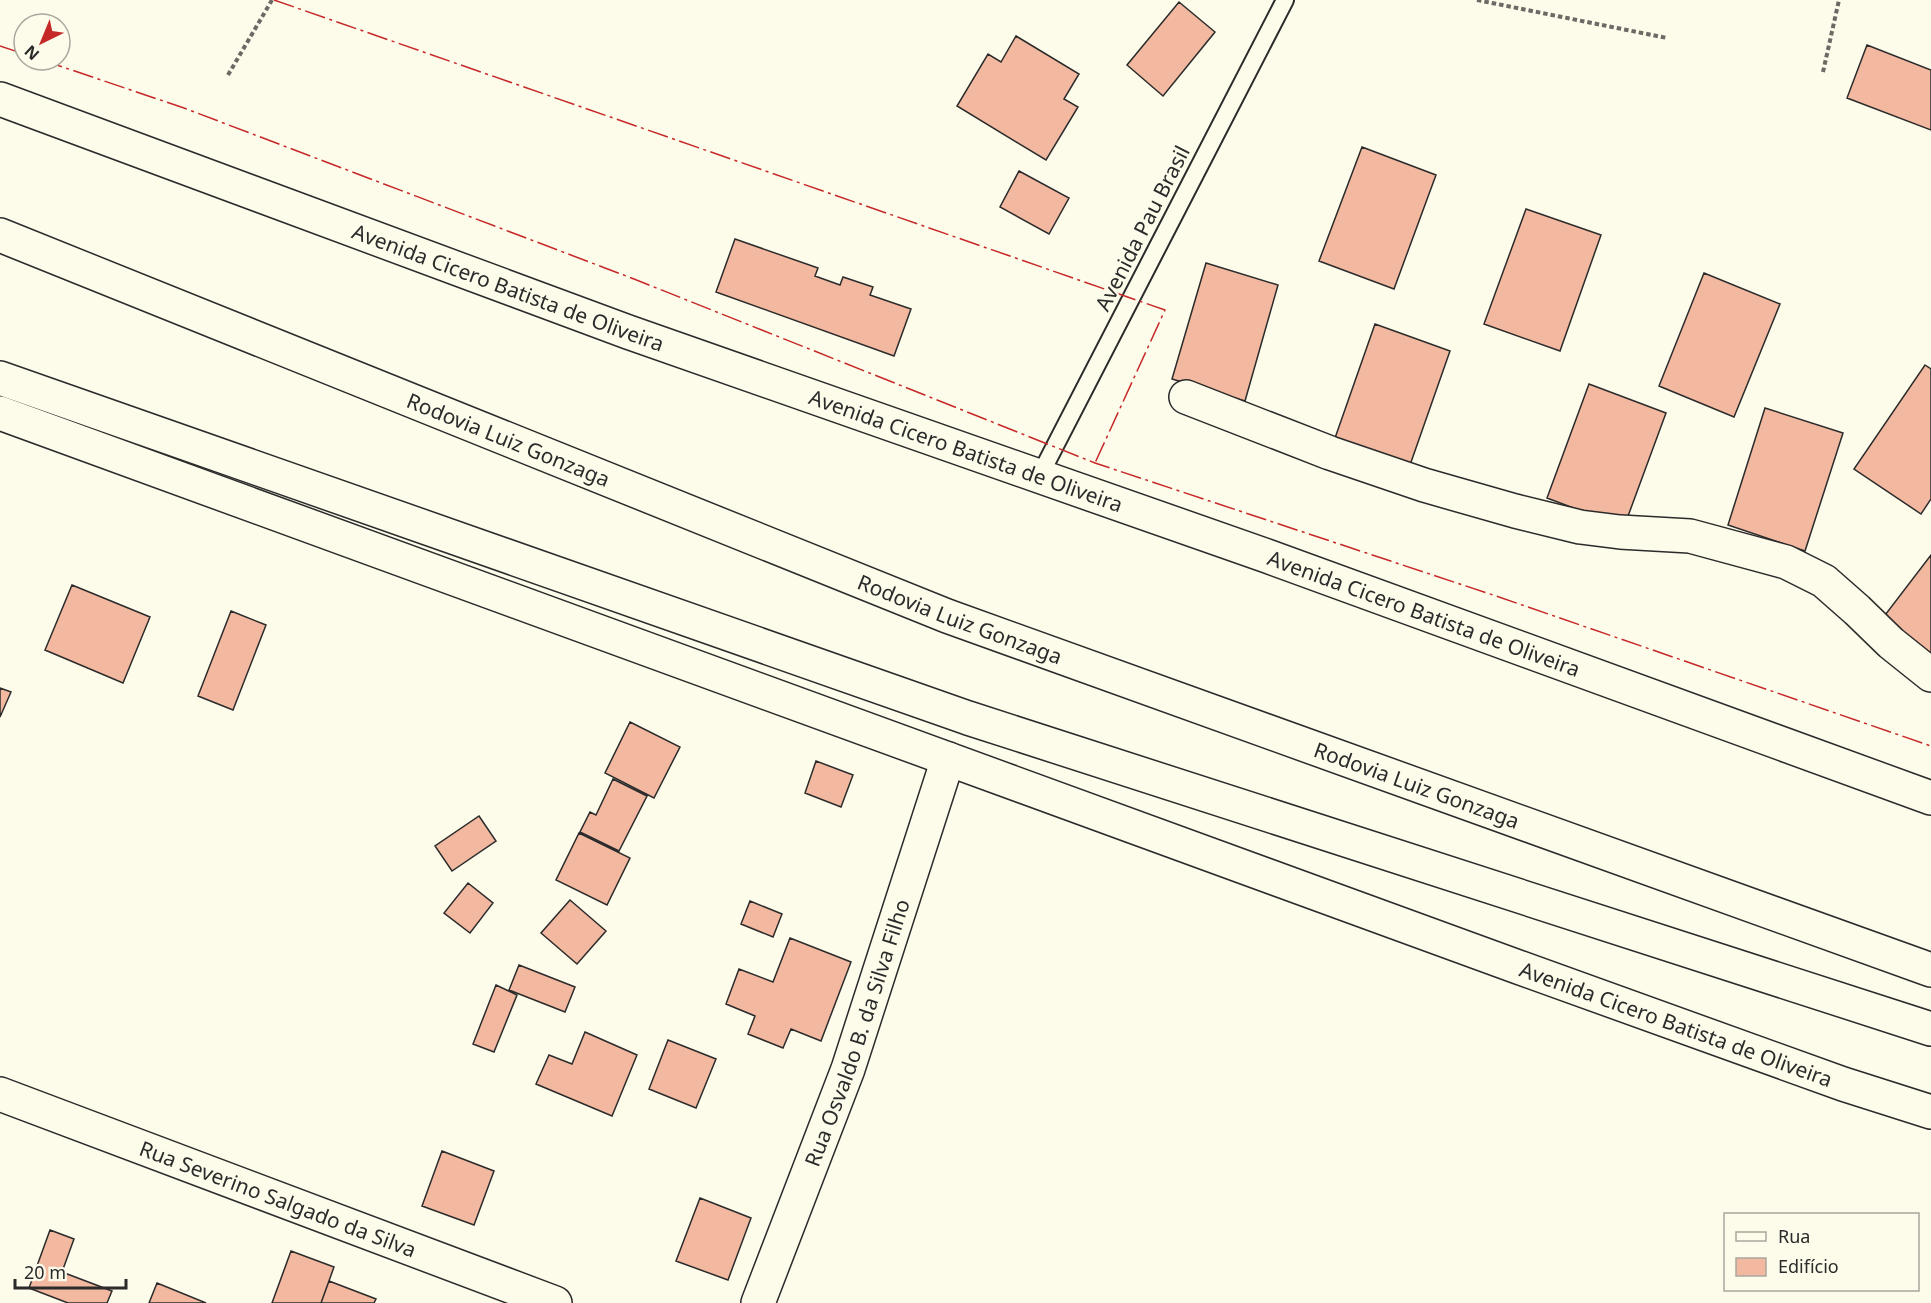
<svg xmlns="http://www.w3.org/2000/svg" width="1931" height="1303" font-family="'Noto Sans',sans-serif">
	<rect width="100%" height="100%" fill="#fdfbea"/>
	<path fill="#f2b8a0" stroke="#2b2b2b" stroke-width="1.5" d="M1179,2L1215,32L1163,96L1127,65Z
		M1016,36L1079,74L1064,99L1078,107L1046,160L957,106L988,54L1001,62Z
		M1867,45L1931,70V130L1847,98Z
		M1362,147L1436,175L1394,289L1319,261Z
		M1019,171L1069,198L1049,234L1000,207Z
		M1526,209L1601,235L1560,351L1484,324Z
		M735,239L818,268L815,276L840,285L843,277L873,287L870,295L911,309L894,356L716,292Z
		M1206,263L1278,285L1245,401L1172,379Z
		M1704,273L1780,304L1734,417L1659,386Z
		M1375,324L1450,351L1410,465L1335,438Z
		M1925,365L1931,369V499L1921,514L1854,469Z
		M1589,384L1666,413L1624,527L1547,498Z
		M1765,408L1843,433L1805,551L1728,525Z
		M1931,555V657L1882,619Z
		M72,585L150,617L123,683L45,650Z
		M231,611L266,625L233,710L198,696Z
		M0,688L11,692L0,717Z
		M630,722L680,747L654,798L605,773Z
		M816,761L853,775L841,807L805,793Z
		M613,779L647,796L619,851L580,832L590,812L596,815Z
		M479,816L496,841L452,871L435,846Z
		M579,833L630,858L607,905L556,880Z
		M468,883L493,903L470,933L444,913Z
		M570,900L606,931L577,964L541,933Z
		M750,901L782,914L773,937L741,924Z
		M790,938L851,962L821,1041L791,1029L783,1048L748,1034L755,1016L726,1004L739,969L773,982Z
		M519,965L575,987L565,1012L509,990Z
		M496,985L517,995L494,1052L473,1044Z
		M585,1032L637,1055L612,1116L536,1084L549,1055L572,1064Z
		M668,1040L716,1059L696,1108L649,1089Z
		M442,1151L494,1171L474,1225L422,1206Z
		M700,1198L751,1218L728,1280L676,1261Z
		M50,1230L74,1239L62,1272L112,1291L107,1303H68L29,1288Z
		M291,1251L334,1267L321,1303H272Z
		M329,1281L376,1299L374,1303H321Z
		M157,1283L206,1303H149Z"/>
	<g fill="none" stroke-linecap="round" stroke-linejoin="round">
		<g stroke="#2b2b2b" stroke-width="20">
			<path id="lane" d="M1039,477L1285,0"/>
		</g>
		<g stroke="#2b2b2b" stroke-width="36">
			<g id="street">
				<path d="M1186,397L1330,453L1424,485L1515,511L1580,527L1620,532L1690,536L1786,562L1824,581L1857,610L1891,643L1931,675"/>
				<path id="s1" d="M0,1094L555,1303"/>
				<path id="s2" d="M758,1303L848,1069L948,759"/>
			</g>
		</g>
		<g stroke="#2b2b2b" stroke-width="36">
			<g id="secondary">
				<path id="s3" d="M0,99L628,332L1267,556L1931,798"/>
				<path id="s4" d="M0,413L1518,967L1843,1084L1931,1112"/>
			</g>
		</g>
		<g stroke="#2b2b2b" stroke-width="36">
			<g id="highway">
				<path id="s5" d="M0,235L947,616L1931,970"/>
				<path d="M0,378L968,718L1931,1029"/>
			</g>
		</g>
		<path stroke="#6a6964" stroke-width="4" stroke-dasharray="4.5 3" stroke-linecap="butt" d="M1477,0L1667,38
			M1823,72L1839,0
			M228,75L272,0"/>
		<use href="#lane" stroke="#fdfbea" stroke-width="16"/>
		<use href="#street" stroke="#fdfbea" stroke-width="33"/>
		<use href="#secondary" stroke="#fdfbea" stroke-width="33"/>
		<use href="#highway" stroke="#fdfbea" stroke-width="33"/>
		<path stroke="#c62828" stroke-width="1.5" stroke-dasharray="21 4.5 3 4.5" stroke-linecap="butt" d="M274,0L1165,310L1095,463
			M0,46L24,54
			M42,60L184,108L634,279L1095,463L1496,596L1931,746"/>
	</g>
	<g text-anchor="middle" dominant-baseline="central" stroke-width="4.5" stroke-linejoin="round" paint-order="stroke">
		<g font-size="21" fill="#2b2b2b" stroke="#fdfbea">
			<text transform="translate(1142 228) rotate(-63)">Avenida Pau Brasil</text>
			<text stroke="none"><textPath href="#s3" startOffset="542">Avenida Cicero Batista de Oliveira</textPath></text>
			<text stroke="none"><textPath href="#s5" startOffset="548">Rodovia Luiz Gonzaga</textPath></text>
			<text stroke="none"><textPath href="#s3" startOffset="1028">Avenida Cicero Batista de Oliveira</textPath></text>
			<text stroke="none"><textPath href="#s3" startOffset="1514">Avenida Cicero Batista de Oliveira</textPath></text>
			<text stroke="none"><textPath href="#s5" startOffset="1034">Rodovia Luiz Gonzaga</textPath></text>
			<text stroke="none"><textPath href="#s5" startOffset="1520">Rodovia Luiz Gonzaga</textPath></text>
			<text stroke="none"><textPath href="#s4" startOffset="1784">Avenida Cicero Batista de Oliveira</textPath></text>
			<text stroke="none"><textPath href="#s2" startOffset="288">Rua Osvaldo B. da Silva Filho</textPath></text>
			<text stroke="none"><textPath href="#s1" startOffset="297">Rua Severino Salgado da Silva</textPath></text>
		</g>
	</g>
	<rect x="1724" y="1213" width="195" height="78" fill="#fdfbea" stroke="#a9a89e" stroke-width="1.5"/>
	<rect x="1736" y="1232" width="30" height="9" fill="#fdfbea" stroke="#a9a89e" stroke-width="1.5"/>
	<text x="1778" y="1243" font-size="18" fill="#2b2b2b">Rua</text>
	<rect x="1736" y="1258" width="30" height="18" fill="#f2b8a0" stroke="#a9a89e" stroke-width="1.5"/>
	<text x="1778" y="1273" font-size="18" fill="#2b2b2b">Edifício</text>
	<g transform="translate(42 42) rotate(223)"><circle r="28" fill="#fdfbea" stroke="#a9a89e" stroke-width="1.5"/>
	<path d="M0-4.5L10 22L0 15L-10 22Z" fill="#c62828"/>
	<text y="-9" font-size="16" font-weight="bold" text-anchor="middle" fill="#2b2b2b">N</text>
	</g>
	<path d="M15 1279v9h111v-9" fill="none" stroke="#2b2b2b" stroke-width="3"/>
	<text x="24" y="1279" font-size="18" fill="#2b2b2b" stroke="#fdfbea" stroke-width="4.5" paint-order="stroke">20 m</text>
</svg>
